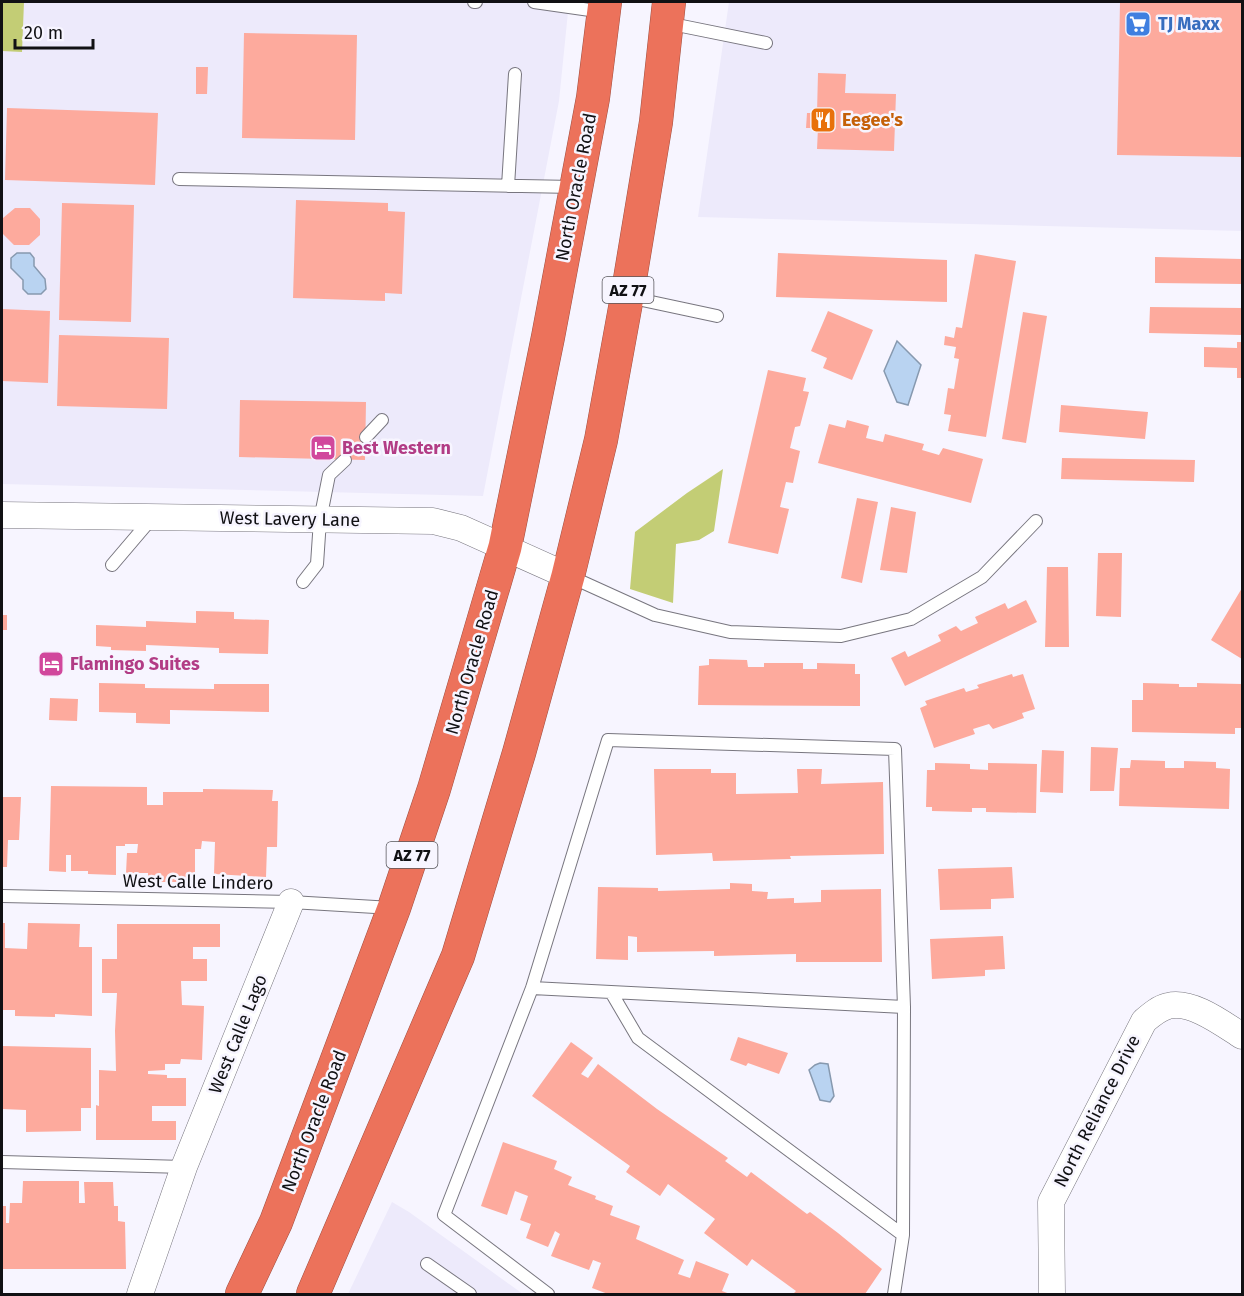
<svg xmlns="http://www.w3.org/2000/svg" width="1244" height="1296" font-family="'Fira Sans',sans-serif">
	<rect width="100%" height="100%" fill="#f7f5ff"/>
	<path fill="#edeafb" d="M2,2H569L559,101L483,496L2,484Z
		M729,2H1242V231L698,217Z
		M392,1202L409,1212L523,1294H348Z"/>
	<path fill="#c3cd75" d="M2,2H24L22,52L2,51Z
		M723,469L714,531L699,540L676,544L673,603L630,589L635,532L687,493Z"/>
	<path fill="#b9d3f1" stroke="#8799af" stroke-width="1.5" d="M17,253H30L34,258V266L45,279L46,289L41,294H28L23,289V280L11,268V258Z
		M897,341L921,365L908,405L897,402L884,371Z
		M820,1063L828,1064L834,1096L830,1102L820,1100L809,1070L815,1065Z"/>
	<path fill="#fdaa9d" d="M1120,2H1242V157L1117,155Z
		M244,33L357,35L355,140L242,138Z
		M196,67H208L207,94H196Z
		M818,73L846,74L845,93L896,94L894,151L817,149L818,128H806L807,113H817Z
		M7,108L158,113L155,185L5,180Z
		M296,200L388,203V211L405,212L402,294L385,293V301L293,298Z
		M62,203L134,205L131,322L59,320Z
		M15,208H30L40,219V235L29,245H14L3,234V218Z
		M778,253L947,260V302L776,297Z
		M975,254L1016,261L986,437L948,431L951,415L944,414L948,388L954,389L959,359L954,358L956,347L944,345L945,336L954,338L956,327L962,328Z
		M1155,257L1242,259V284L1155,283Z
		M1150,307L1242,308V335L1149,333Z
		M2,309L50,311L48,383L2,381Z
		M828,311L873,330L852,380L823,368L827,358L811,351Z
		M1023,312L1047,316L1026,443L1002,439Z
		M59,335L169,338L167,409L57,406Z
		M1237,342H1242V378H1237V368L1204,367V347L1237,348Z
		M768,370L806,378L803,391L809,392L800,426L795,427L790,448L800,451L793,483L786,482L780,507L789,509L778,554L728,543Z
		M240,400L366,402L365,460L239,457Z
		M1061,405L1148,412L1145,439L1059,432Z
		M847,420L869,426L866,438L883,442L885,434L924,444L922,450L939,455L943,448L983,459L971,503L818,463L829,424L845,428Z
		M1062,458L1195,460L1194,482L1061,479Z
		M857,498L878,502L862,583L841,578Z
		M891,507L916,512L907,573L880,570Z
		M1098,553H1122L1121,617L1096,616Z
		M1047,567H1068L1069,647H1045Z
		M1242,588V659L1211,640Z
		M1026,600L1037,622L905,686L891,658L905,651L908,657L941,641L938,635L956,626L961,631L978,623L975,617L1005,603L1008,609Z
		M196,611L234,612V619L269,620L268,654L219,653V648L146,645V651L111,650V647L96,646V625L146,627V621L196,623Z
		M2,615H7V630H2Z
		M709,659L747,660L748,667H764V663H803V669H817V663L855,664V674H860V706L698,705L699,666L709,665Z
		M1012,674L1013,677L1023,674L1035,709L1022,713L1024,718L993,729L989,724L973,729L975,734L934,748L920,708L927,705L925,701L964,688L966,692L979,688L977,685Z
		M99,683L145,684V688L214,689V684H269V712L170,710V724L136,723V713L99,712Z
		M1143,683L1179,684V687H1197V683L1242,684L1241,728H1235V734L1132,732V700H1143Z
		M50,698L78,699L77,721L49,720Z
		M1091,747L1118,748L1114,791H1090Z
		M1042,750L1064,751L1063,793L1040,792Z
		M1131,760L1165,761V768H1184V761L1216,762V768L1230,769L1229,809L1119,806L1120,768H1130Z
		M935,763L970,764V769L988,770V763L1037,764L1036,813L986,812V808H972V812L932,811V807H926L927,770H935Z
		M654,769H711V773H736V794L798,793L797,769H822L821,784L883,782L884,854L790,856L791,859L713,861L712,853L656,855Z
		M51,786L147,787V805H163V792H203V789L273,790L272,801H278L277,847H267L266,877L214,874L215,842L202,841L201,849H195V882H162L148,880V873H126L127,853H137L138,844H125V846H116V875L88,874V871H71V855H66V872L49,871Z
		M2,797H21L19,840H8L7,867H2Z
		M1012,867L1014,898L991,899V909L940,910L938,869Z
		M730,883L752,884V891L768,892L767,899L794,898V903L821,902V890L881,889L882,962H796V954L714,956V951L637,952V937L628,936V960L596,959L598,887L658,888V891L730,889Z
		M2,923H5V948L27,949L28,923L80,924L79,947H92V1016L55,1014V1017L15,1016V1010H2Z
		M117,924H220V947H193V959H207V981H181L182,1005L204,1006L202,1060L181,1059L180,1064H165V1070L148,1071V1074L167,1075V1078H186V1106H152V1121H176V1140H96V1105L99,1106V1070L116,1071L115,1031L117,993H102V959H117Z
		M1003,936L1005,969L985,970V976L932,979L930,939Z
		M738,1037L788,1053L779,1074L748,1063L746,1066L730,1060Z
		M571,1042L593,1058L581,1074L588,1078L598,1064L657,1109L728,1158L725,1161L747,1177L751,1172L807,1214L810,1212L838,1233L882,1269L865,1294H793L796,1291L752,1259L747,1266L704,1233L715,1219L668,1184L660,1196L626,1172L630,1166L532,1096Z
		M2,1046L91,1048V1108H81V1131L26,1132V1110L2,1109Z
		M503,1142L557,1161L554,1169L572,1177L568,1185L596,1196L595,1199L613,1206L610,1215L640,1226L636,1239L684,1260L678,1274L690,1278L696,1261L729,1274L722,1291L730,1294H608L592,1288L601,1263L593,1260L589,1270L551,1256L560,1234L555,1231L548,1247L526,1238L531,1224L520,1220L528,1196L515,1191L507,1215L481,1206Z
		M23,1181H79V1203H85L84,1182H113L114,1206H118V1221L125,1222L126,1269H2V1206H6V1223H9L10,1203H22Z"/>
	<g fill="none" stroke-linecap="round" stroke-linejoin="round">
		<g stroke="#78767f" stroke-width="14">
			<path id="lane" d="M474,2H476
				M534,2L604,12
				M667,23L766,43
				M179,179L574,187
				M508,186L515,74
				M628,297L717,316
				M366,437L382,420
				M112,565L152,518
				M569,576L655,615L730,632L841,636L911,619L982,577L1036,521
				M303,582L317,564L320,520L329,475L345,460
				M2,896L291,902L392,908
				M532,988L904,1007
				M611,992L638,1038L903,1235
				M2,1162L184,1167
				M427,1264L470,1294
				M548,1294L444,1215L532,988L608,740L895,749L904,1007L903,1235L894,1294"/>
		</g>
		<g stroke="#78767f" stroke-width="27">
			<path id="street" d="M2,515L433,521L461,528L568,576
				M140,1294L184,1167L291,902
				M1052,1294L1051,1202L1144,1021C1151,1015 1159,1008 1168,1006C1192,1000 1223,1024 1242,1036"/>
		</g>
		<g stroke="#9f5042" stroke-width="34">
			<path id="highway" d="M242,1294L276,1222L394,908L434,789L505,547L548,337L593,98L605,2
				M313,1294L458,956L519,753L568,576L601,440L627,297L656,122L669,2"/>
		</g>
		<use href="#lane" stroke="#fff" stroke-width="12"/>
		<use href="#street" stroke="#fff" stroke-width="26"/>
		<use href="#highway" stroke="#ec725b" stroke-width="33"/>
	</g>
	<defs>
		<g id="supermarket-square" transform="scale(1.35)"><rect x="-9" y="-9" width="18" height="18" rx="4" fill="#3f7fe0" stroke="#f7f5ff"/><path d="M-6-5.5h2.5l.6 2H6L4.5 2H-2.5L-4.4-4H-6ZM-1.5 3.2a1.3 1.3 0 1 0 .1 0ZM3 3.2a1.3 1.3 0 1 0 .1 0Z" fill="#fff"/></g>
		<g id="restaurant-square" transform="scale(1.35)"><rect x="-9" y="-9" width="18" height="18" rx="4" fill="#e8710a" stroke="#f7f5ff"/><path d="M-5-6h1v4h1v-4h1v4h1v-4h1v5L-1.5 .5V6h-2V.5L-5-1ZM5-6V6H3V1.5H1.5Q1.5-4 5-6Z" fill="#fff"/></g>
		<g id="hotel-square" transform="scale(1.35)"><rect x="-9" y="-9" width="18" height="18" rx="4" fill="#d1479c" stroke="#f7f5ff"/><path d="M-6-4.5h1.5V1H6V5H4.5V3h-9V5H-6ZM-4 0a1.8 1.8 0 1 1 3.6 0ZM.5 0V-2.5h3Q6-2.5 6 0Z" fill="#fff"/></g>
	</defs>
	<g fill-rule="evenodd">
		<use href="#supermarket-square" x="1138" y="24"/>
		<use href="#restaurant-square" x="823" y="120"/>
		<use href="#hotel-square" x="323" y="448"/>
		<use href="#hotel-square" x="51" y="664"/>
	</g>
	<g text-anchor="middle" dominant-baseline="central" stroke-width="5" stroke-linejoin="round" paint-order="stroke">
		<g fill="#f7f5ff" stroke="#56555a" stroke-width="1.5">
			<rect x="602.5" y="277" width="51" height="26" rx="4.5"/>
			<rect x="386.5" y="842" width="51" height="26" rx="4.5"/>
		</g>
		<g font-size="16" font-weight="bold" fill="#111114">
			<text x="628" y="290">AZ 77</text>
			<text x="412" y="855">AZ 77</text>
		</g>
		<g font-size="18" font-weight="bold" fill="#366cbe" stroke="#f7f5ff" text-anchor="start">
			<text x="1158" y="24">TJ Maxx</text>
		</g>
		<g font-size="18" font-weight="bold" fill="#c56008" stroke="#f7f5ff" text-anchor="start">
			<text x="842" y="120">Eegee's</text>
		</g>
		<g font-size="18" fill="#111114" stroke="#f7f5ff">
			<text transform="translate(576 187) rotate(-79)">North Oracle Road</text>
			<text transform="translate(290 519) rotate(1)">West Lavery Lane</text>
			<text transform="translate(472 662) rotate(-74)">North Oracle Road</text>
			<text transform="translate(198 882) rotate(1)">West Calle Lindero</text>
			<text transform="translate(238 1034) rotate(-68)">West Calle Lago</text>
			<text transform="translate(1097 1111) rotate(-63)">North Reliance Drive</text>
			<text transform="translate(314 1121) rotate(-69)">North Oracle Road</text>
		</g>
		<g font-size="18" font-weight="bold" fill="#b23c85" stroke="#f7f5ff" text-anchor="start">
			<text x="342" y="448">Best Western</text>
			<text x="70" y="664">Flamingo Suites</text>
		</g>
	</g>
	<rect width="1244" height="1296" fill="none" stroke="#111114" stroke-width="6"/>
	<path d="M15 39v9h78v-9" fill="none" stroke="#111114" stroke-width="3"/>
	<text x="24" y="39" font-size="18" fill="#111114" stroke="#f7f5ff" stroke-width="4.5" paint-order="stroke">20 m</text>
</svg>
